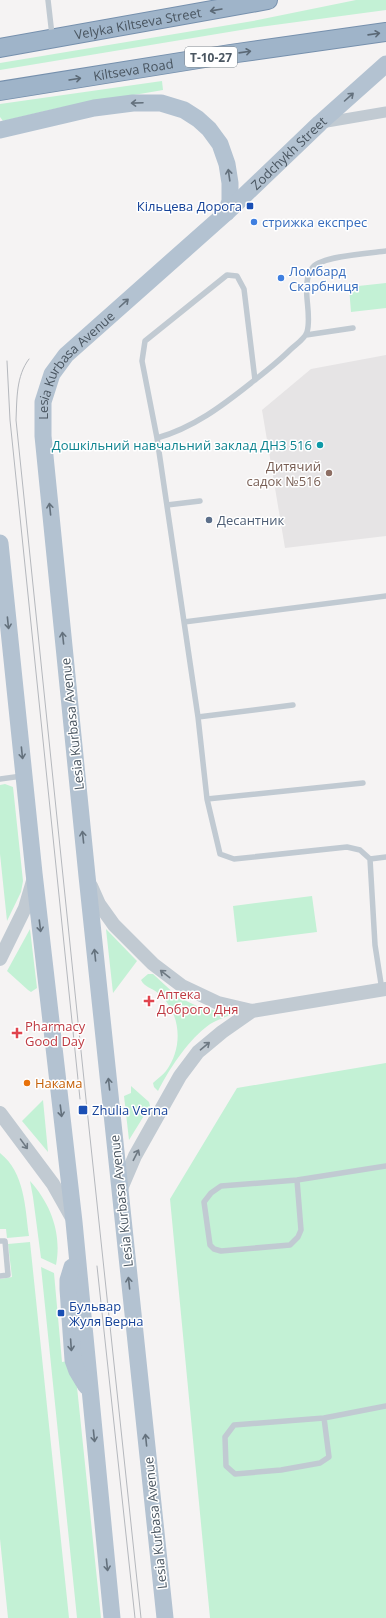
<svg xmlns="http://www.w3.org/2000/svg" width="386" height="1618" font-family="'Open Sans',sans-serif">
	<rect width="100%" height="100%" fill="#f5f3f3"/>
	<path fill="#e6e4e5" d="M386,355V536L285,548L262,410L311,369Z"/>
	<path fill="#c3f1d5" d="M356,0H386V10L253,28L0,70V63L253,21Z
		M162,81L163,90L58,108L3,121L0,117V104Z
		M386,283V308L351,312L349,287Z
		M5,784L13,787L23,881L21,892L7,921L0,854V785Z
		M312,896L317,932L237,942L233,906Z
		M30,929L37,988L31,992L28,990L7,971Z
		M106,929L137,961L113,993Z
		M148,974H153L178,997L199,1007L233,1014C223,1018 213,1021 205,1028C187,1042 168,1071 158,1091L154,1087L153,1083C157,1079 163,1075 166,1071C184,1047 181,1012 158,993C152,988 144,987 141,980Z
		M386,1063V1618H210L170,1199L237,1088Z
		M131,1086L149,1102L150,1106L129,1140L124,1096L131,1093Z
		M43,1100L48,1152L22,1121Z
		M0,1153C25,1173 25,1207 29,1236L7,1238L6,1229H0Z
		M30,1181C51,1204 62,1234 56,1265L41,1258L33,1197Z
		M30,1242L69,1618H8L0,1539V1279L12,1277L8,1244Z
		M41,1267L54,1273L62,1362L68,1361L77,1387L101,1618H77Z"/>
	<g fill="none" stroke-linecap="round" stroke-linejoin="round">
		<g stroke="#7690ad" stroke-width="20">
			<g id="trunk">
				<path id="s2" d="M0,48L268,0"/>
				<path id="s3" d="M0,91L230,54L386,32"/>
			</g>
		</g>
		<path stroke="#c1cad2" stroke-width="5.5" d="M48,0L52,35
			M306,335L353,328
			M255,380L244,289L237,276L227,275L145,341L142,361L157,438L198,717L207,799L220,854L234,859L347,847L360,850L370,859L375,945L382,990
			M157,438C193,428 222,406 251,383C265,372 278,362 290,350C295,345 305,339 307,332C313,312 299,285 313,267C322,256 371,253 386,251
			M167,505L200,501
			M184,622L386,596
			M198,717L293,705
			M0,779L22,776
			M207,799L363,783
			M370,859L386,857
			M297,1180L301,1230L298,1237L290,1245L221,1251L214,1249L210,1245L204,1202L211,1193L221,1186L297,1180L386,1166
			M0,1241H5L8,1275L0,1276
			M324,1418L329,1457L320,1463L281,1470L235,1474L226,1466L225,1437L234,1425L324,1418L386,1406"/>
		<path stroke="#c1cad2" stroke-width="11" d="M321,123L386,112"/>
		<path stroke="#c1cad2" stroke-width="14" d="M91,886L99,904L114,925L153,964L182,986L218,1003L252,1011L386,989
			M0,959L25,908L33,881
			M0,1113L53,1184L71,1216
			M120,1191L135,1156L180,1076L198,1052L222,1032L252,1011"/>
		<g stroke="#b3c2d1" stroke-width="17">
			<path d="M0,130L94,108L133,103H161L184,110L198,119L209,129L220,144L227,164L230,183V201L226,213"/>
			<path d="M0,543L34,873L74,1222L112,1618"/>
			<path d="M72,1267L68,1280V1289L73,1360L77,1371L86,1386"/>
			<path id="s1" d="M165,1618L87,876L43,436V402L52,374L66,355L226,213L320,123L386,64"/>
		</g>
		<use href="#trunk" stroke="#9fb4c9" stroke-width="18"/>
		<path stroke="#b5b8bd" stroke-width="1" d="M29,359C16,376 17,399 16,420L87,1109L141,1618
			M7,361L10,420L80,1099
			M97,1266L135,1618"/>
	</g>
	<defs><path id="oneway-shaft" d="M-6 0H5M1.5-3L5.5 0L1.5 3" fill="none" stroke-width="1.6" stroke-linecap="round" stroke-linejoin="round"/></defs>
	<g stroke="#5b6976">
		<use href="#oneway-shaft" transform="translate(216 10) rotate(170)"/>
		<use href="#oneway-shaft" transform="translate(374 34) rotate(-8)"/>
		<use href="#oneway-shaft" transform="translate(245 52) rotate(-8)"/>
		<use href="#oneway-shaft" transform="translate(75 79) rotate(-9)"/>
	</g>
	<g stroke="#64717d">
		<use href="#oneway-shaft" transform="translate(349 97) rotate(-42)"/>
		<use href="#oneway-shaft" transform="translate(137 103) rotate(178)"/>
		<use href="#oneway-shaft" transform="translate(229 175) rotate(-98)"/>
		<use href="#oneway-shaft" transform="translate(124 303) rotate(-42)"/>
		<use href="#oneway-shaft" transform="translate(50 509) rotate(-96)"/>
		<use href="#oneway-shaft" transform="translate(8 623) rotate(84)"/>
		<use href="#oneway-shaft" transform="translate(63 638) rotate(-96)"/>
		<use href="#oneway-shaft" transform="translate(22 753) rotate(84)"/>
		<use href="#oneway-shaft" transform="translate(83 837) rotate(-96)"/>
		<use href="#oneway-shaft" transform="translate(40 926) rotate(83)"/>
		<use href="#oneway-shaft" transform="translate(95 955) rotate(-96)"/>
		<use href="#oneway-shaft" transform="translate(109 1084) rotate(-96)"/>
		<use href="#oneway-shaft" transform="translate(61 1111) rotate(83)"/>
		<use href="#oneway-shaft" transform="translate(129 1283) rotate(-96)"/>
		<use href="#oneway-shaft" transform="translate(71 1345) rotate(86)"/>
		<use href="#oneway-shaft" transform="translate(94 1436) rotate(84)"/>
		<use href="#oneway-shaft" transform="translate(146 1440) rotate(-96)"/>
		<use href="#oneway-shaft" transform="translate(107 1565) rotate(84)"/>
	</g>
	<g stroke="#6e7983">
		<use href="#oneway-shaft" transform="translate(165 974) rotate(-142)"/>
		<use href="#oneway-shaft" transform="translate(205 1046) rotate(-40)"/>
		<use href="#oneway-shaft" transform="translate(24 1144) rotate(54)"/>
		<use href="#oneway-shaft" transform="translate(136 1155) rotate(-63)"/>
	</g>
	<g fill="#1a4fb4" stroke="#fff" stroke-width="1.5">
		<rect x="246" y="202" width="8" height="8" rx="2"/>
		<rect x="78" y="1105" width="10" height="10" rx="2"/>
		<rect x="57" y="1309" width="8" height="8" rx="2"/>
	</g>
	<g fill="#3f7fe0" stroke="#fff" stroke-width="1.5">
		<circle cx="254" cy="222" r="4"/>
		<circle cx="281" cy="278" r="4"/>
	</g>
	<circle fill="#0f9aa8" stroke="#fff" stroke-width="1.5" cx="320" cy="445" r="4"/>
	<circle fill="#8d6e63" stroke="#fff" stroke-width="1.5" cx="329" cy="473" r="4"/>
	<circle fill="#5c6f8a" stroke="#fff" stroke-width="1.5" cx="209" cy="520" r="4"/>
	<g fill="#e0444e" stroke="#fff" stroke-width="1.5">
		<path d="M147 995h4v4h4v4h-4v4h-4v-4h-4v-4h4z"/>
		<path d="M15 1027h4v4h4v4h-4v4h-4v-4h-4v-4h4z"/>
	</g>
	<circle fill="#e8710a" stroke="#fff" stroke-width="1.5" cx="27" cy="1083" r="4"/>
	<g text-anchor="middle" dominant-baseline="central" stroke-width="3" stroke-linejoin="round" paint-order="stroke">
		<rect fill="#fff" stroke="#808990" stroke-width="1" x="185" y="47" width="52" height="20" rx="3"/>
		<g font-size="12" font-weight="bold" fill="#4a5661">
			<text x="211" y="57">Т-10-27</text>
		</g>
		<g font-size="13" fill="#4a5661" stroke="#fff">
			<text stroke="none"><textPath href="#s2" startOffset="140">Velyka Kiltseva Street</textPath></text>
			<text stroke="none"><textPath href="#s3" startOffset="135">Kiltseva Road</textPath></text>
			<text stroke="none"><textPath href="#s1" startOffset="1576">Zodchykh Street</textPath></text>
			<text stroke="none"><textPath href="#s1" startOffset="1271">Lesia Kurbasa Avenue</textPath></text>
			<text transform="translate(72 724) rotate(-96)">Lesia Kurbasa Avenue</text>
			<text transform="translate(121 1201) rotate(-96)">Lesia Kurbasa Avenue</text>
			<text transform="translate(155 1523) rotate(-96)">Lesia Kurbasa Avenue</text>
		</g>
		<g font-size="13" fill="#164399" stroke="#fff" text-anchor="start">
			<text x="242" y="206" text-anchor="end">Кільцева Дорога</text>
			<text x="92" y="1110">Zhulia Verna</text>
			<text x="69" y="1306">Бульвар<tspan x="69" dy="15">Жуля Верна</tspan></text>
		</g>
		<g font-size="13" fill="#366cbe" stroke="#fff" text-anchor="start">
			<text x="262" y="222">стрижка експрес</text>
			<text x="289" y="271">Ломбард<tspan x="289" dy="15">Скарбниця</tspan></text>
		</g>
		<g font-size="13" fill="#0d838f" stroke="#fff" text-anchor="end">
			<text x="312" y="445">Дошкільний навчальний заклад ДНЗ 516</text>
		</g>
		<g font-size="13" fill="#785e54" stroke="#fff" text-anchor="end">
			<text x="321" y="466">Дитячий<tspan x="321" dy="15">садок №516</tspan></text>
		</g>
		<g font-size="13" fill="#4e5e75" stroke="#fff" text-anchor="start">
			<text x="217" y="520">Десантник</text>
		</g>
		<g font-size="13" fill="#be3a42" stroke="#fff" text-anchor="start">
			<text x="157" y="994">Аптека<tspan x="157" dy="15">Доброго Дня</tspan></text>
			<text x="25" y="1026">Pharmacy<tspan x="25" dy="15">Good Day</tspan></text>
		</g>
		<g font-size="13" fill="#c56008" stroke="#fff" text-anchor="start">
			<text x="35" y="1083">Накама</text>
		</g>
	</g>
</svg>
